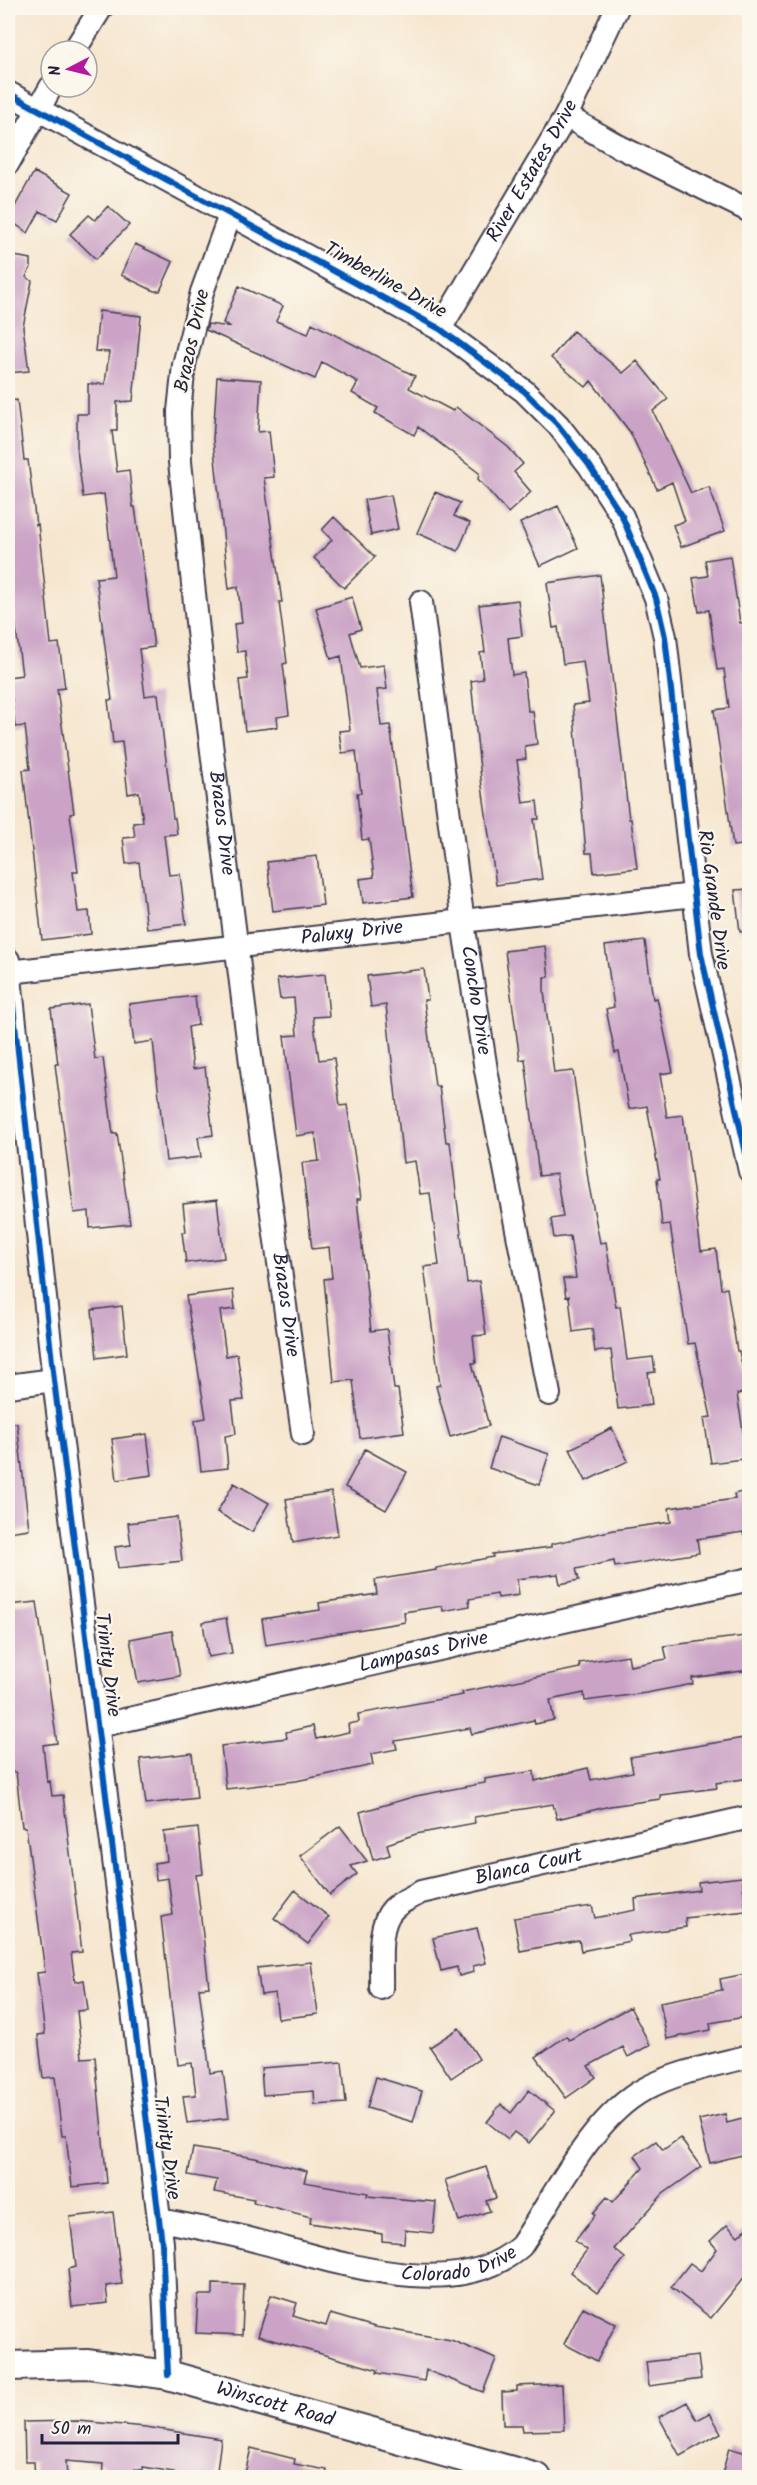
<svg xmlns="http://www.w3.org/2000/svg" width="757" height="2485" font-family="Kalam,sans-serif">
	<rect width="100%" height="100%" fill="#fbf7ec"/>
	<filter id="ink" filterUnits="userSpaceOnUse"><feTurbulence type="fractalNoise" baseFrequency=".0167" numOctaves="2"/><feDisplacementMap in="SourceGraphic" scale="12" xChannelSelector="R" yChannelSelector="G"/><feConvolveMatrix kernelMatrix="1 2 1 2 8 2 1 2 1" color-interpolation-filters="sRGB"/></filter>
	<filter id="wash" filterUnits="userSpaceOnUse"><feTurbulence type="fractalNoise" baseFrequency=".008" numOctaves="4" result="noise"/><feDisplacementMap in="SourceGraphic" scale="24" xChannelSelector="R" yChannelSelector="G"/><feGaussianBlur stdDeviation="1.35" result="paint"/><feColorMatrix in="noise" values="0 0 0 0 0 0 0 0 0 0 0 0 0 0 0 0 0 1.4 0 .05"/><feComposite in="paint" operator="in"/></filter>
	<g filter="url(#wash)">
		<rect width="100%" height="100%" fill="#f6e6cf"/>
		<g id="blocks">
			<path fill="#caa3c6" d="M34,172L72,193L57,220L40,211L28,233L8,219Z
				M108,206L129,225L96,259L70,234L89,215L95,220Z
				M135,244L173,262L160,291H154L121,275Z
				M8,255L31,259V267L26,277L32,281L23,327L29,371L8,373Z
				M239,286L283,306L276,321L308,334L312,323L415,376L409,388L453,411L456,407L508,447L523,464L514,472L531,492L508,513L478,479L479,473L418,427L414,435L375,413L378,408L352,393L358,382L322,362L315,379L206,330L208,324L231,327L223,323Z
				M99,311L141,316L133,401L117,402V431H112L117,472L129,470L133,507H135L154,647L139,649L145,696L158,694L173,818H175L177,834L164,835L169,875L180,874L186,924L147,929L139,862L126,864L123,838L135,837L133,823L143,822L139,792L128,794L122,742L113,743L108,700H112L96,578L114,576L104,494L83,497L77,450V414H88V384H105L109,352L95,351Z
				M573,331L623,373L637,361L668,399L653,411L691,493L709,487L725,531L681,547L673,525L685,521L672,482L657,489L630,432L591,381L586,387L551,358Z
				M217,377L261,380L258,432L269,431L274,477L264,478L282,602H279L287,663L283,664L289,715L277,717L278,727L245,731L239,680L248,679L245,651L237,652L234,624L242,623L238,587L229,589L213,440Z
				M17,400L24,460H28L36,525L38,524L51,644L59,643L65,688L57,689L74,813L70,814L78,872H73L78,912L89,911L91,934L42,940L23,770L30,769L25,726L15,727L9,677L22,675L14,613L8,614V401Z
				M435,492L460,503L454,516L470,523L458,551L417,533Z
				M391,495L398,529L371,535L364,500Z
				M558,506L578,548L540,566L520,523Z
				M334,517L375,557L344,588L314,558L332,540L322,530Z
				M730,556L740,623L750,622V844L733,846L714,710L729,708L724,669L717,670L709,610L699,612L693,578L708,576L705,560Z
				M600,575L629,819H631L637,868L594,873L592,853H586L573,705L589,703L583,661L563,664L558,627L553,628L547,583Z
				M352,597L361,629L350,633L360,668L384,665L387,689L377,690L381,726L390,725L413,897L363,903L360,879L374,877L369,839L362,840L357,793H361L356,751L342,753L339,731L350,730L341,656L331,659L316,608Z
				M518,600L522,636L508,638L512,675L524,673L528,711H533L537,744L525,746L526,759L517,760L523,803L537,801L539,819H534L542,879L496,885L481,779L471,681L483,679L480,653L485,652L479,605Z
				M317,856L323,905L273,911L267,862Z
				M750,889V931L740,932L735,890Z
				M645,941L653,999L657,998L673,1072L660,1074L667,1117L683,1115L701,1251L716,1249L721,1289L727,1288L737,1351H739L748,1392L737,1394L744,1437L750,1436V1458L711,1463L704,1418L711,1417L695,1343L688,1344L670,1224L662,1225L657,1179H660L647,1106L629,1109L619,1052L615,1053L606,1009L614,1007L605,946Z
				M545,946L549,977H544V991L554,1073L573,1071L589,1186L600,1243L606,1242L616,1307L620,1306L627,1360L653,1357L655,1372L648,1373L652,1405L618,1409L611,1350L595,1352L592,1329L573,1332L569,1296L566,1297L563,1279L576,1278L570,1236L554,1238L551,1219L563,1217L556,1174L539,1176L525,1059L520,1060L505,951Z
				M424,969L428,1000H424L435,1086H439L446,1142H450L467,1283L479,1281L486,1335L473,1336L476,1363H472L489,1426L450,1437L436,1386L440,1385L424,1267L439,1265L430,1193L420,1194L415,1161L403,1163L386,1005L371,1007L367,976Z
				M325,974L329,1016L313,1017L319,1060L334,1058L340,1106L347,1105L361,1199H357L371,1331L387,1329L394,1389H398L404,1432L360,1438L353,1380L334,1382L324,1279L332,1278L329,1247L312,1249L302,1163L319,1161L315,1133L296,1136L284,1036L297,1035L294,998L280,999L277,979Z
				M195,996L198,1025L188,1027L193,1069L205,1067L213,1135L198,1137L201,1157L166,1161L153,1041L134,1044L129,1004Z
				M88,1004L95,1059L103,1058L113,1134L117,1133L130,1224L90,1228L89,1211L74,1213L55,1064H58L51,1009Z
				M217,1200L224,1258L186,1263L182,1232H186L183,1204Z
				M233,1290L235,1309L220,1311L226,1356L237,1354L244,1400L232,1401L236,1434L225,1436L228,1468L201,1471L195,1420L206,1418L186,1296Z
				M122,1306L127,1354L97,1358L92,1310Z
				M8,1423H17L29,1529L8,1532Z
				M612,1428L628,1461L586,1481L570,1449Z
				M147,1434L152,1475L117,1480L112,1439Z
				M499,1437L549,1454L539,1485L489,1468Z
				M365,1449L407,1472L386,1510L345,1487Z
				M234,1483L269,1503L252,1532L217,1512Z
				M750,1490V1535L744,1536L743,1532L697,1539L699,1553L615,1567L614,1561L576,1569L579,1580L560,1584L558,1574L517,1579L519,1595L498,1598L497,1594L469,1599L470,1606L443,1611L442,1606L404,1612L405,1622L266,1645L262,1619L320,1610L319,1603L377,1594L375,1580L436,1570V1568L493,1557L492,1554L551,1547V1544L614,1530L671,1522L669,1508L735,1499L734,1494Z
				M331,1492L338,1535L293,1543L286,1499Z
				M177,1517L182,1561L118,1568L115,1547L131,1545L128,1523Z
				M37,1602L57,1743L43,1745L47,1782L50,1781L52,1796L63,1795L82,1952L71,1953L75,1982L84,1980L88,2010L77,2011L82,2058L95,2057L107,2183L72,2187L66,2136H62L55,2077L43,2078L38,2035L45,2034L37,1973L45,1972L26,1827H22L16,1772L8,1773V1605Z
				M226,1618L232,1653L208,1657L203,1622Z
				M172,1631L180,1676L138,1683L130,1639Z
				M745,1636L749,1670L692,1678L693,1684L646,1693L585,1701L584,1693L550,1700L554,1720L535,1724L534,1720L472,1734L470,1728L395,1741L397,1749L371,1754L373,1765L296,1781L226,1789L221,1746L287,1738L286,1732L313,1726L316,1739L349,1732L348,1724L359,1722L358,1714L463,1695L462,1692L580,1668L579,1663L628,1655L630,1666L667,1659L664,1646Z
				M750,1737V1778L716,1783L717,1788L660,1795V1799L610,1806L557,1819L553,1804L474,1817L475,1823L416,1834L387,1844L390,1855L373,1860L360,1812L416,1796L485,1783V1779L534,1771L535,1781L588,1768L591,1780L633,1772L630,1757Z
				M192,1753L197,1798L146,1804L140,1759Z
				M340,1826L367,1861L351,1866L357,1874L330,1895L300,1856Z
				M198,1828L203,1874L196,1875L209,1987L199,1988L210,2073L223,2071L229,2118L187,2123L183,2096L196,2095L192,2063L178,2065L161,1917L173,1915L168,1878L156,1880L154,1863L167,1861L164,1832Z
				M742,1877L746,1911L685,1918L686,1927L628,1935L630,1941L581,1951L579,1940L520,1951L514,1918L592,1906L595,1918L636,1910L635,1899L699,1890L698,1882Z
				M295,1890L329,1917L308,1944L274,1918Z
				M477,1928L486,1963L473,1966L474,1972L459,1976L457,1967L441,1971L433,1938Z
				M311,1962L318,2014L278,2019L275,1993L261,1995L257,1968Z
				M750,1973V2016L710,2023L711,2030L667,2039L660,2002L722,1990L720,1979Z
				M630,2007L650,2045L628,2057L623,2047L588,2066L596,2077L566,2098L536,2057L566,2036L569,2040Z
				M459,2028L479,2059L451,2078L430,2047Z
				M342,2062L346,2103L315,2105L314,2091L263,2095L261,2068Z
				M376,2077L422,2091L413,2122L367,2108Z
				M529,2090L555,2111L529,2143L514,2132L508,2139L487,2122L501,2104L511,2113Z
				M725,2114L727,2123L746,2118L750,2153L710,2163L699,2120Z
				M680,2138L701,2167L663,2194L614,2249L625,2258L597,2293L570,2272L587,2250L575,2241L595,2215L593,2213L607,2197L613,2202L643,2168L635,2156L656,2141L663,2150Z
				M193,2148L255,2158L307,2171L304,2182L368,2193L367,2196L436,2202L433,2233L405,2230L404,2243L382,2241V2234L310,2223L311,2217L253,2202L254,2199L214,2192L217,2180L188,2175Z
				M486,2167L496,2198L486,2201L490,2211L459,2221L445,2180Z
				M113,2212L122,2284L106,2286L108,2303L72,2307L68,2269L76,2267L70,2217Z
				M727,2225L738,2236L750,2226V2270L711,2318L671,2287L690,2263L701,2271L717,2249L710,2241Z
				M213,2284L244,2285L242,2335L196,2333L198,2295H213Z
				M271,2295L297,2303L293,2316L326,2326L330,2314L375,2327L451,2340L496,2359L483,2392L426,2370L424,2381L377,2373L378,2370L258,2336Z
				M583,2307L616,2324L597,2361L564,2344Z
				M698,2356L701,2379L649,2386L646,2362Z
				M562,2384L564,2430L523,2431L522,2425H503L502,2392L517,2391V2386Z
				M687,2402L697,2420L710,2413L721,2433L680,2456L659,2417Z
				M78,2421L146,2427L221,2439L216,2478H173L174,2472L143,2467V2470L135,2469L134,2478H102L103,2464L66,2461L67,2477L35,2478L34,2462H25L24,2422Z
				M251,2448L295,2459L294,2464L327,2470L326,2478H244Z
				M729,2448L750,2454V2478H721Z"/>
		</g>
	</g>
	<g filter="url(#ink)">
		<use href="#blocks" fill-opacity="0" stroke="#423f51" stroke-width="1.5"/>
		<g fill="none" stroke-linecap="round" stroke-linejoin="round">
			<g stroke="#423f51" stroke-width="26">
				<g id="minor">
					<path d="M74,51L101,8"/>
					<path d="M8,93L440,329L524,391L558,425L589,465L622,516L656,598L665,637L701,954L750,1171"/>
					<path d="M566,116L620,147L750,211"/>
					<path d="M8,163L51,87"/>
					<path id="s1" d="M230,215L202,292L184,365L179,411L180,462L204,687L251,1063L303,1434"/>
					<path id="s2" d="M440,329L566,116L617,8"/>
					<path id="s3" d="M421,602L463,923L486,1070L549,1394"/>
					<path d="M8,960L54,1380L162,2243L168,2375"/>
					<path id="s4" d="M9,972L694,895"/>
					<path d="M8,1386L54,1380"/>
					<path id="s5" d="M98,1726L750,1579"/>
					<path id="s6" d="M381,1988C382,1964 376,1927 393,1909C400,1902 412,1897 421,1892L750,1817"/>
					<path id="s7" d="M159,2220C192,2226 225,2232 257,2241C332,2260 455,2306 521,2246C555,2196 591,2118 645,2089C676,2072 715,2065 750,2056"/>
				</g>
			</g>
			<g stroke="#423f51" stroke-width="32">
				<g id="major">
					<path id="s8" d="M8,2366L88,2364L168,2375L537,2478"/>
				</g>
			</g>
			<use href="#minor" stroke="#fff" stroke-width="22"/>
			<use href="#major" stroke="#fff" stroke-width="28"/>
			<g stroke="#fbf7ec" stroke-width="10">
				<path id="cycleway" d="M8,93L440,329L524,391L558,425L589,465L622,516L656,598L665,637L701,954L750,1171
					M8,960L54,1380L162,2243L168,2375"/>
			</g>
			<use href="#cycleway" stroke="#0057b8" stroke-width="6"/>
		</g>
	</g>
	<g text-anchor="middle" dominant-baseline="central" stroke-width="4.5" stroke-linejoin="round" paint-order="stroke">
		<g font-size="20" fill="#22223b" stroke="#fbf7ec">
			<text stroke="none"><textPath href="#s2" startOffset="183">River Estates Drive</textPath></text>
			<text transform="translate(385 281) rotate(29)">Timberline Drive</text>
			<text transform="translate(193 341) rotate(-78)">Brazos Drive</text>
			<text stroke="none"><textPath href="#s1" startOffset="618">Brazos Drive</textPath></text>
			<text transform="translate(713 900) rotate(82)">Rio Grande Drive</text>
			<text stroke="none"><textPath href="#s4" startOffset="345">Paluxy Drive</textPath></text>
			<text stroke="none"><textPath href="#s3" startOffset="402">Concho Drive</textPath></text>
			<text stroke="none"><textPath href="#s1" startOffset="1104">Brazos Drive</textPath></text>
			<text stroke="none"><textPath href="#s5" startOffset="334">Lampasas Drive</textPath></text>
			<text transform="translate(107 1665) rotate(83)">Trinity Drive</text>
			<text stroke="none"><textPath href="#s6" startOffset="225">Blanca Court</textPath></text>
			<text transform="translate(166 2148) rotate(82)">Trinity Drive</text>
			<text stroke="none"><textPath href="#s7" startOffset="308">Colorado Drive</textPath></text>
			<text stroke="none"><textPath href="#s8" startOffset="272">Winscott Road</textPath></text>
		</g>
	</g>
	<rect width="757" height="2485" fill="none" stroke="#fbf7ec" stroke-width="30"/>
	<g transform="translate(69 69) rotate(263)"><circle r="28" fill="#fbf7ec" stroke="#a4a2a5" stroke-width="1.5"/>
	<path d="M0-4.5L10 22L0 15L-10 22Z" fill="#b5179e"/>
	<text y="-9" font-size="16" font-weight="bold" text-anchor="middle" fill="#22223b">N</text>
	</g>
	<path d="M42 2434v9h136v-9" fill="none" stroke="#22223b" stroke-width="3"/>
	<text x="51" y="2434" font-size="18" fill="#22223b" stroke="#fbf7ec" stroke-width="4.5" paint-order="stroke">50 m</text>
</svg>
